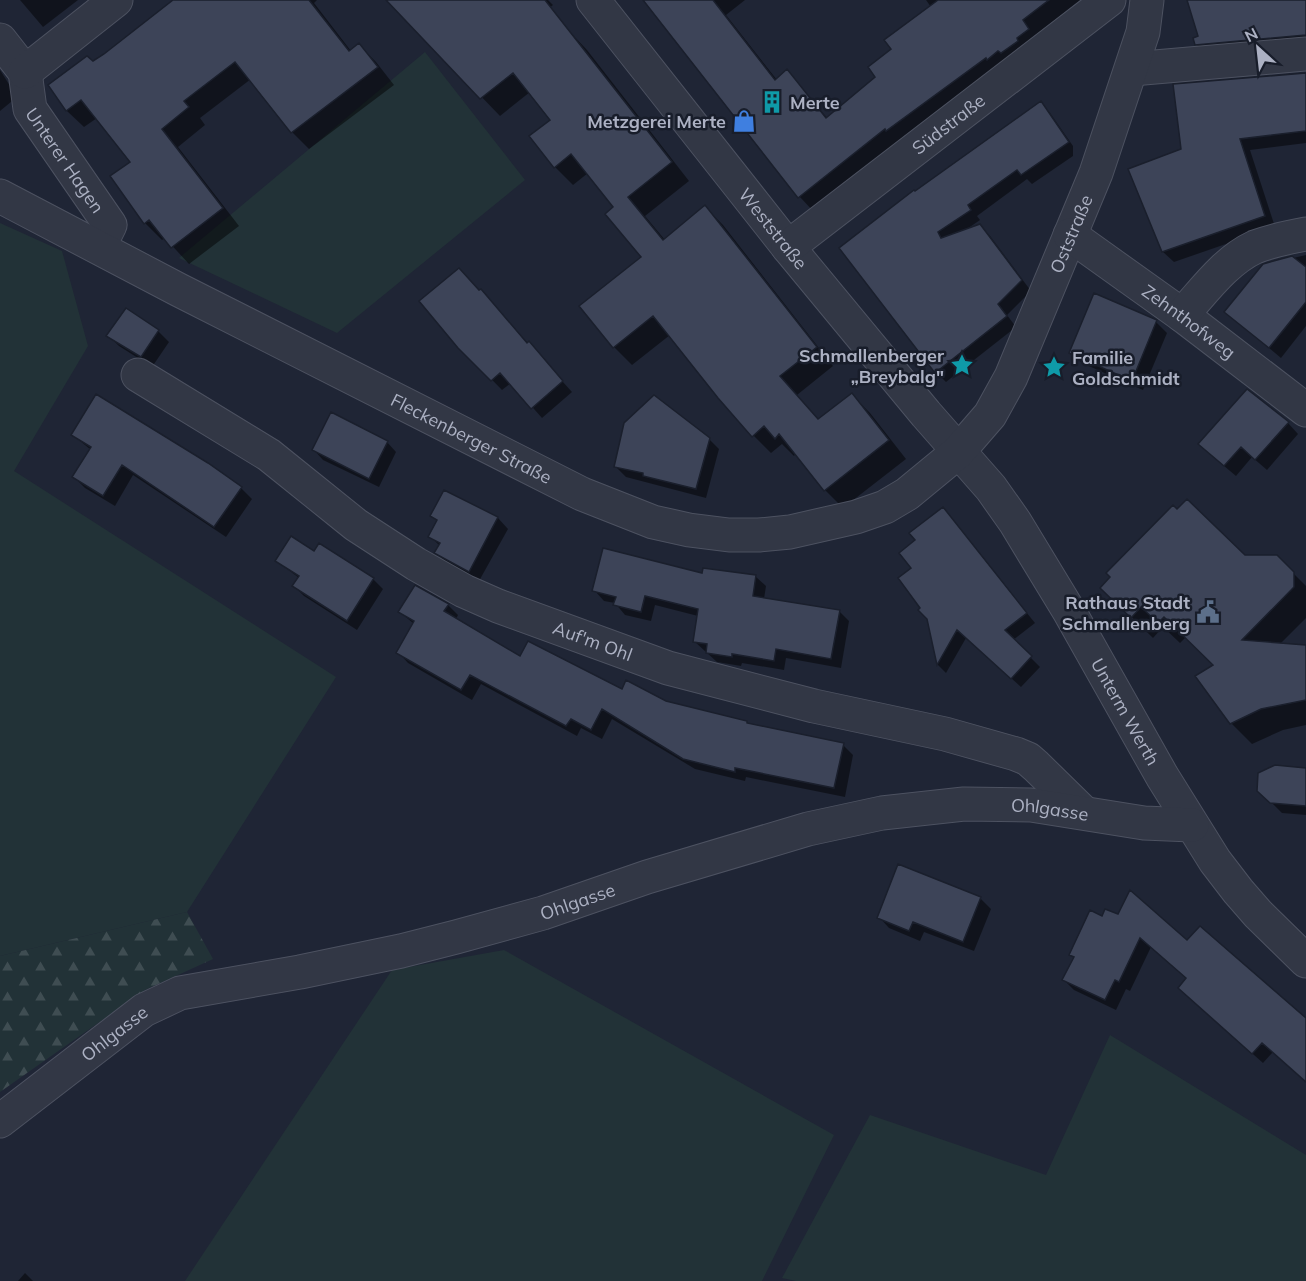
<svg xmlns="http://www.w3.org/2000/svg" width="1306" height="1281" font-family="Mulish,sans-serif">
	<defs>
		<pattern id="forest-firs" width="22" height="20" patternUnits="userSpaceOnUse" patternTransform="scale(1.5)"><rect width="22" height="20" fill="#223237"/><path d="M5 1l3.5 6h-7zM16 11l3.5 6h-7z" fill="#3f4d52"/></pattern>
	</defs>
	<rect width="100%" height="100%" fill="#1f2535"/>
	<path fill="#223237" d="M425,52L525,180L337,333L179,258Z
		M0,223L62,251L88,346L14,471L336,677L187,912L0,956Z
		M504,950L834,1135L762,1281H185L392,970Z
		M1110,1035L1306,1155V1281H796L782,1278L870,1115L1046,1175Z"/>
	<path fill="url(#forest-firs)" d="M187,912L213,959L145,990L0,1092V956Z"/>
	<path fill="#0007" d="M20,0H78L43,27Z
		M175,0H317L314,3L351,51L359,45L376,62L394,85L309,149L292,132L251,79L200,118L205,125L178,147L239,226L189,264L165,238L162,240L145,223L132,162L97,118L84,127L67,111L50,86L93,63Z
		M388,0H548L553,5L548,9L587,50L689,181L645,216L665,240L705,207L723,225L833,366L797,395L819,420L852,395L870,413L906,459L843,508L825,490L796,453L794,456L782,444L771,453L754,436L670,335L632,365L614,347L643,257L615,207L588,173L573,185L555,167L552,120L530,92L500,116Z
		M645,0H745L726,15L777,80L787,71L828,119L878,78L893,50L931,7L926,0H1080L1036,35L1042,43L813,211L800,197Z
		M1189,0H1306V47L1208,56L1196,44L1200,37Z
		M0,70L17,97L0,111Z
		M1306,74V143L1250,150L1275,227L1174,262L1163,252L1183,150Z
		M1040,103L1050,113L1073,146V156L1032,184L1027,179L977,216L980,220L967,229L979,226L990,236L1031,291L1007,315L1016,327L946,382L936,372L915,193Z
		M1306,255V326L1281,358L1226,312L1264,265Z
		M481,291L572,392L542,418L511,383L502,390L460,347Z
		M1095,295L1156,322L1167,333L1143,390L1082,363L1071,352Z
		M158,331L169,342L152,367L119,346L108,335Z
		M1288,423L1298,434L1267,470L1252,457L1236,476L1211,455Z
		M73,435L241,488L252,499L226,537L133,475L115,506L85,488L74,477L91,450Z
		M709,439L719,449L706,498L626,477L616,467Z
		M387,442L396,452L379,487L323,460L314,450Z
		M445,492L498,518L508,529L479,581L446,562L436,552L440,546L430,536L438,521L432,516Z
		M943,509L1035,623L1013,640L1040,667L1021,687L966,638L946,673L938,665L929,618L913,568L917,540Z
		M315,553L373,579L383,589L357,630L304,596L294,586L299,578L277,561Z
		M1276,556L1306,586V618L1280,644L1306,647V725L1283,730L1252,744L1231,723L1215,665L1186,637L1180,643L1163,627L1153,638L1102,588L1244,557Z
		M703,575L755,576L766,586L764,599L839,611L849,621L841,668L786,658L784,670L742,663L741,666L717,662L695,642L698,616L655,605L651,621L625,615L615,603L604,601L594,590Z
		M448,605L458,615L456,619L520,659L622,691L746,722L749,725L843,745L853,755L845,797L746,777L745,781L695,769L612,719L602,739L581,728L577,736L481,684L472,700L408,663L398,652L414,624L400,612Z
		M1306,770V815L1282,813L1267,798Z
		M980,898L991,909L974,951L924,932L920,941L889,928L879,917Z
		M1103,918L1187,943L1306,1021V1082L1273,1052L1263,1063L1190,998L1187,979L1151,947L1130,991L1126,989L1116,1010L1074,990L1064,980L1075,959L1071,955Z
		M25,1273L33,1281H18Z"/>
	<path fill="#3d4458" stroke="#1a1f2c" stroke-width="1.5" d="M173,0H309L349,51L359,43L378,67L291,133L235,62L184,101L189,107L162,129L223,208L171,248L149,220L144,224L110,176L130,162L81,100L66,111L48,85L87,56L93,61L104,54Z
		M386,0H545L672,162L628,197L663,240L705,205L817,347L780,376L818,419L852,393L889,440L824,491L779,434L775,439L764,426L752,437L718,398L653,316L613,348L579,306L641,257L605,214L613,207L571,154L554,168L529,136L550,120L513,73L480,99Z
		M643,0H713L775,80L787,69L826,118L875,77L868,67L891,49L884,40L938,0H1049L1023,20L1029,29L1017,38L1018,41L1001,53L998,51L987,60L986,58L886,131L885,129L798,198Z
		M1187,0H1306V35L1195,45L1193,38L1198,36Z
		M1306,73V131L1240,139L1265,216L1162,252L1128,169L1181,149L1173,84Z
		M1041,101L1069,142L1021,175L1017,170L968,205L971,210L938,232L941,238L980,224L1022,280L998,304L1007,316L935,373L839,248L914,190L915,191Z
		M1292,256L1306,267V302L1269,348L1224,312L1263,264Z
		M459,268L479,290L481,289L527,343L529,341L563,381L531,409L500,373L491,381L458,348L419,301Z
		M1094,293L1157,320L1132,381L1069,353Z
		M126,308L159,330L141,357L106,336Z
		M1247,389L1289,422L1255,460L1241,447L1224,466L1198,444Z
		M96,394L208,463L242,487L214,527L122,465L103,496L72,477L91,447L71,435Z
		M654,395L710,438L696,489L643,476V473L614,467L624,423Z
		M331,412L388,441L369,479L312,450Z
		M444,490L498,517L469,572L434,553L440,543L428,537L437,520L430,516Z
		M1187,499L1245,555H1277L1294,572V587L1242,640L1306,645V700L1261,709L1230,724L1195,676L1213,665L1164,617L1158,623L1141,607L1131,618L1100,588L1110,577L1106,573L1173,505L1177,509Z
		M943,507L1027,613L1005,630L1032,656L1011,679L957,630L937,665L927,619L918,610L920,608L898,578L911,568L899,553L915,540L909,533Z
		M291,536L314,551L319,543L374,578L347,621L292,586L299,576L275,561Z
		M603,548L702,573L703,568L756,575L753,596L840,610L831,659L776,649L774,661L732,654V657L706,653L707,644L693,642L698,609L645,596L641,612L613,605L616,597L592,591Z
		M415,585L449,604L444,611L520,656L528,641L622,689L626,680L666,701L747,721V723L844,743L834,788L735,768V772L683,759L602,709L591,730L571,719L566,726L470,675L461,690L396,653L414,621L398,612Z
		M1275,765L1306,768V806L1270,803L1257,791L1258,773Z
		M898,864L981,897L963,942L913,922L909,931L877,918Z
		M1130,890L1187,940L1200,926L1306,1018V1082L1262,1043L1252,1054L1178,988L1186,978L1140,938L1119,982L1115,980L1105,1000L1062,980L1074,957L1069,955L1090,910L1102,916L1105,909L1118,914Z"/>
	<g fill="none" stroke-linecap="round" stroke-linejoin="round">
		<g stroke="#4d5261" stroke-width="35">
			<g id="minor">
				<path id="s1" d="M593,0L788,247L926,414L991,488L1015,522L1069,611L1162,776L1215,861L1238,891L1258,914L1306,961"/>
				<path id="s2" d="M0,40L25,72L30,109L110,225L99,247"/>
				<path d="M1132,69L1306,54"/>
				<path d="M25,72L116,0"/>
				<path id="s3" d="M0,196L179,290L582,494L653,522L689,530L729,535H759L790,532L856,517L885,507L907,494L958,452L990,415L1011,377L1096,173L1143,32L1147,0"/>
				<path id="s4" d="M1070,235L1182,315L1306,410"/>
				<path id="s5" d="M788,247L1109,0"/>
				<path d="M1182,315C1204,291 1225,261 1255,247C1271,241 1289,237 1306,234"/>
				<path id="s6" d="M138,375L269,455L356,525L416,564L464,591L498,606L668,668L814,706L945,734L1016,754L1028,759L1036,766L1083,812"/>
				<path id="s7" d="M0,1121L144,1010L180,993L300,972L401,951L456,937L543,913L647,877L808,829L882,813L964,804L1031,805L1144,823L1192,825"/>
			</g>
		</g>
		<use href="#minor" stroke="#323745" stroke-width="33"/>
	</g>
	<defs>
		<g id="building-bare" transform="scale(1.8)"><path d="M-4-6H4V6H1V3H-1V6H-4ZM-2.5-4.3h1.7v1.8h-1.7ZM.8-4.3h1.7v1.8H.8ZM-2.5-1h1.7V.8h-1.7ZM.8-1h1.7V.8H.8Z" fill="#0f9aa8" stroke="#181d2a" stroke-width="2.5" paint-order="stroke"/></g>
		<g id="shop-bare" transform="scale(1.8)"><path d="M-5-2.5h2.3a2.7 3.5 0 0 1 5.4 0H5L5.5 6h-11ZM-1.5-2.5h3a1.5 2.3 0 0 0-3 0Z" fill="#3f7fe0" stroke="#181d2a" stroke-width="2.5" paint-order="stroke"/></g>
		<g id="sight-bare" transform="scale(1.8)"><path d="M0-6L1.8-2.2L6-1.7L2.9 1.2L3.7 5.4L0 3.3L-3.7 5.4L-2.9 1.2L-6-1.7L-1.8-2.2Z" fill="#0f9aa8" stroke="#181d2a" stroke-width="2.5" paint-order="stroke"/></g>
		<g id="civic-bare" transform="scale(1.8)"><path d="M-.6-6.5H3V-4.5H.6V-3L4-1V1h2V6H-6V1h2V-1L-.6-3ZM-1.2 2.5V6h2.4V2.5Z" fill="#5c6f8a" stroke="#181d2a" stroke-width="2.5" paint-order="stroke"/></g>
	</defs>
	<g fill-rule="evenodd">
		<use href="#building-bare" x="772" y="102"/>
		<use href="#shop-bare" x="744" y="121"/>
		<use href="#sight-bare" x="962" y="365"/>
		<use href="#sight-bare" x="1054" y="367"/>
		<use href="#civic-bare" x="1208" y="612"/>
	</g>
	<g text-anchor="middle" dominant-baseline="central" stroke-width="5" stroke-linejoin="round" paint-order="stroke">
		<g font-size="18" font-weight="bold" fill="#acb1c3" stroke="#181d2a" text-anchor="end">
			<text x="790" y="102" text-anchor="start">Merte</text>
			<text x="726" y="121">Metzgerei Merte</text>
			<text x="944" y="355">Schmallenberger<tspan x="944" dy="21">„Breybalg"</tspan></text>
			<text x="1072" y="357" text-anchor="start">Familie<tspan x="1072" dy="21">Goldschmidt</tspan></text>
			<text x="1190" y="602">Rathaus Stadt<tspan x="1190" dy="21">Schmallenberg</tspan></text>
		</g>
		<g font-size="18" fill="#acb1c3" stroke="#181d2a">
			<text stroke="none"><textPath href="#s5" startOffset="202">Südstraße</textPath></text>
			<text stroke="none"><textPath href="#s2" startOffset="140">Unterer Hagen</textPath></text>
			<text stroke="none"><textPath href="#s1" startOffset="291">Weststraße</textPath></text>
			<text stroke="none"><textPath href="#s3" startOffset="1306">Oststraße</textPath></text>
			<text stroke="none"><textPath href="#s4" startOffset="147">Zehnthofweg</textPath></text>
			<text stroke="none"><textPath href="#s3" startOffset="530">Fleckenberger Straße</textPath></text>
			<text stroke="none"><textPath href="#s6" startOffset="530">Auf'm Ohl</textPath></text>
			<text stroke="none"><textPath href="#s1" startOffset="891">Unterm Werth</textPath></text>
			<text stroke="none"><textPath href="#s7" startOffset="1116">Ohlgasse</textPath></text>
			<text stroke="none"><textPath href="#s7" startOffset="630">Ohlgasse</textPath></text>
			<text stroke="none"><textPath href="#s7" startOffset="144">Ohlgasse</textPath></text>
		</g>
	</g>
	<g transform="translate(1258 48) rotate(333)" stroke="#181d2a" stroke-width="4.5" paint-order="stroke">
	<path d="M0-4.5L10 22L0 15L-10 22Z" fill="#acb1c3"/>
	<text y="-9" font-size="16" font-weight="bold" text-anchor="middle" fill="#acb1c3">N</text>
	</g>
</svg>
